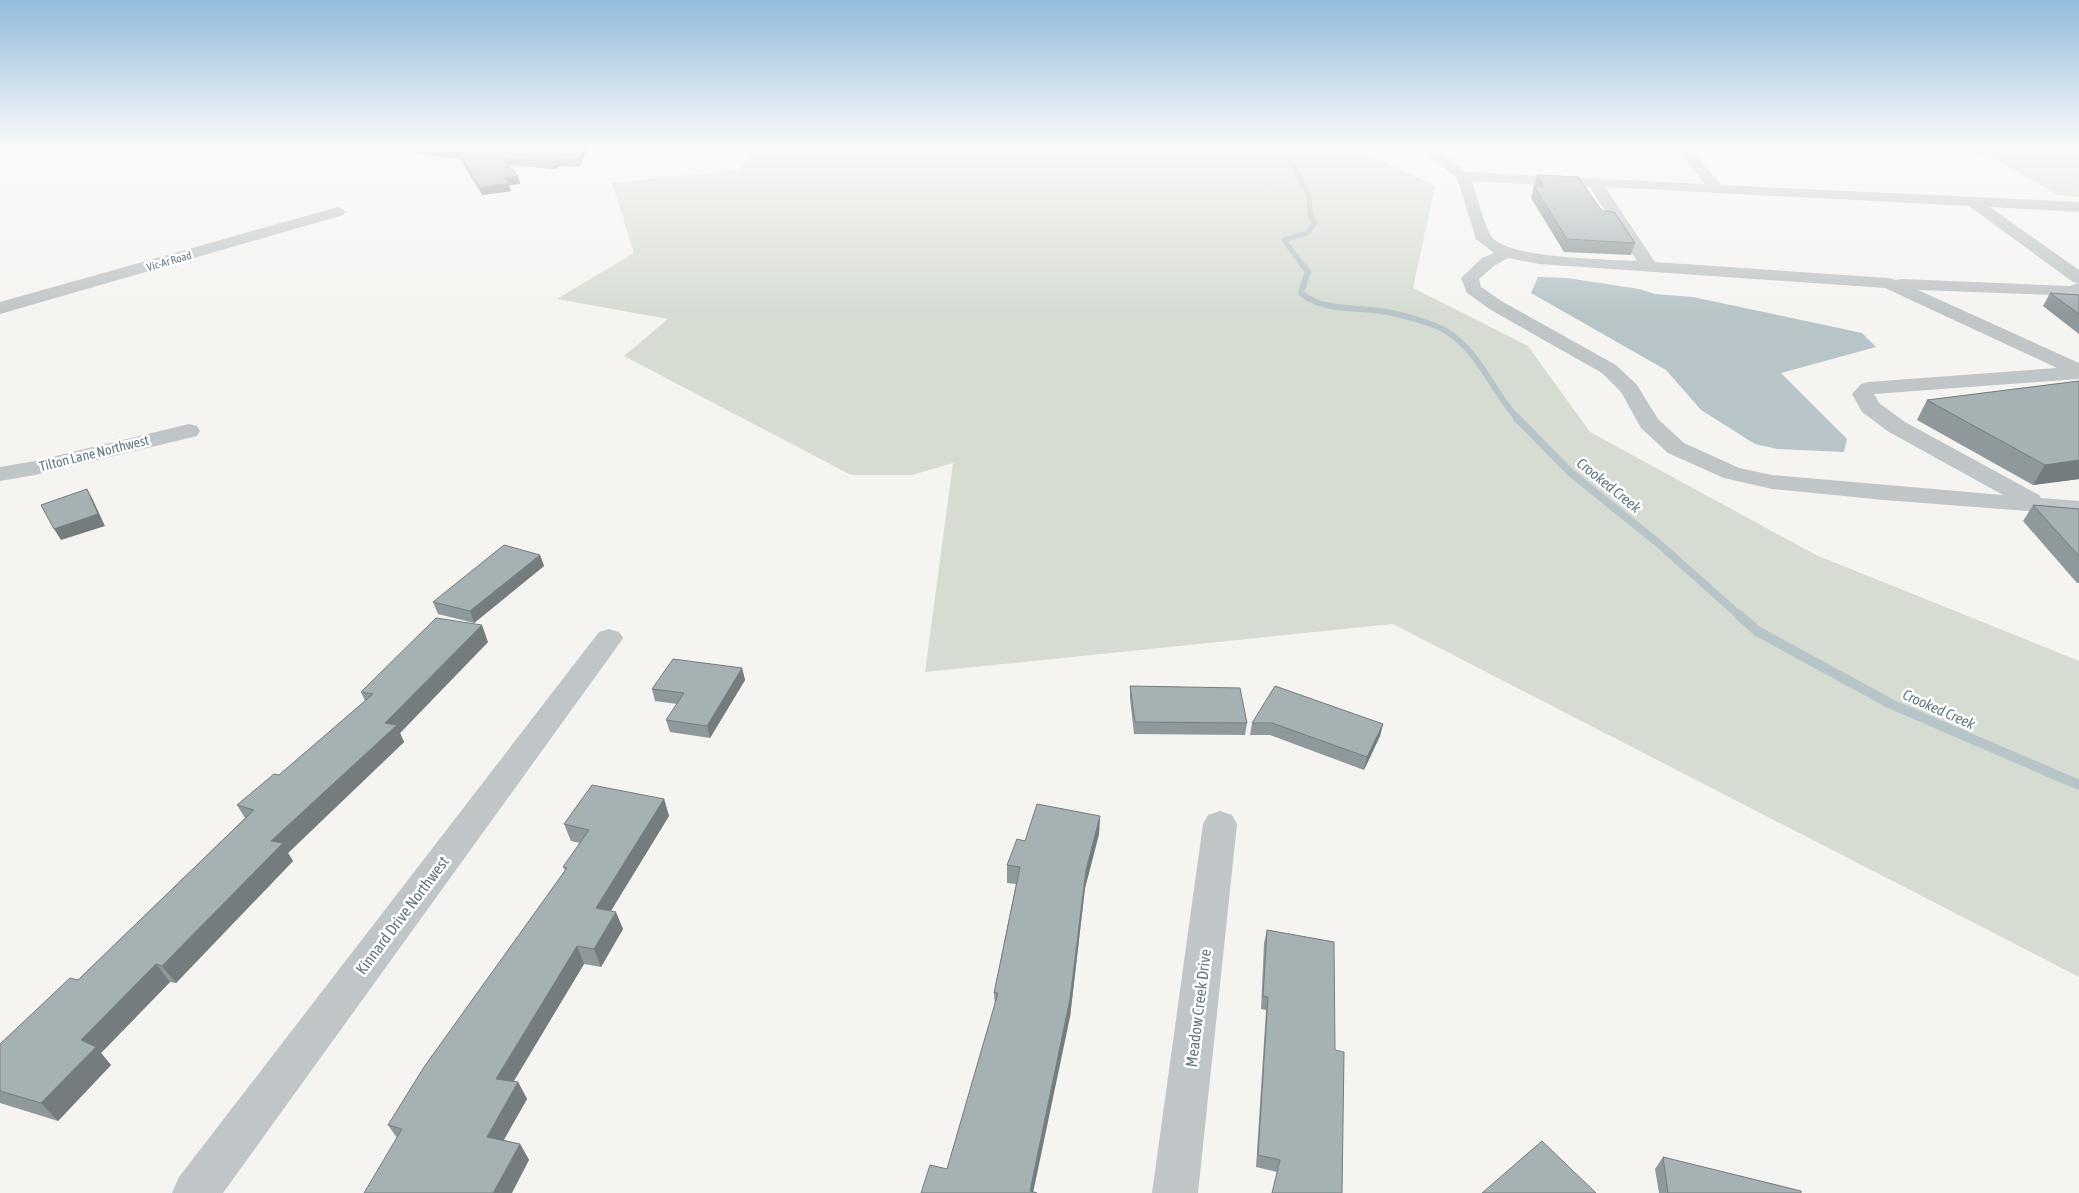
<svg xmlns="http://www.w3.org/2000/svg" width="2079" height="1193" font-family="'Asap Condensed',sans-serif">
	<rect width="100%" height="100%" fill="#f5f4f1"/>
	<path fill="#d6dcd2" d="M752,146H1360L1357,149L1435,186L1413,288L1528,346L1590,432L1816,555L2079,661V977L1393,624L925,672L953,463L912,475H851L624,356L668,319L557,299L634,253L612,183L739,170Z
		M1934,146H2079V197L2058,195L1997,160Z"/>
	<path fill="#b7c5c8" d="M1538,277L1567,278L1639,289L1655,294L1693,297L1862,333L1876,347L1781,373L1847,439L1844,452L1777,449L1755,444L1701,410L1666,370L1531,293Z"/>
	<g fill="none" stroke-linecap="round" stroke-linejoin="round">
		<path stroke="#b7c5c8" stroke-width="5" d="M1282,146L1309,195L1310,214L1315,223L1307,233L1284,240L1303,266"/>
		<path stroke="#b7c5c8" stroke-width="6" d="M1302,264L1308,272L1301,293C1324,313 1360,306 1388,312C1402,315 1436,324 1446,331C1480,352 1492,391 1518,419"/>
		<path stroke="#b7c5c8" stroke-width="8" d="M1517,418L1571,473L1658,543L1740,616"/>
		<path stroke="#b7c5c8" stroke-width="10" d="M1739,615L1757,631L1891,704L2079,785"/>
		<path fill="#c0c5c7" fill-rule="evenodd" d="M1423,146H1437L1436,148L1466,172L1705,184L1674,146H1688L1721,185L2079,202V212L1990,207L2079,270V296L1918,290L2079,363V379L1874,394L1879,403L1905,422L2039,495L2041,498L2079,501V515L1884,500L1772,489L1724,478L1668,453L1641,428L1621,392L1602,373L1491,310L1467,293L1461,278L1482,258L1494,253L1476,239L1457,178L1423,151L1421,148ZM1472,181L1590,187L1637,261C1608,259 1507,259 1491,236C1485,226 1476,193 1472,181ZM1605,187L1969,206L2073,282L2078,283L2070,286L1902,279L1896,280L1888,278L1655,262ZM1508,258L1539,264L1885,288L2057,368L1868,382L1861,384L1852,394L1862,412L1889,432L2003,495L1772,475L1739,468L1684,443L1658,419L1637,385L1616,365L1503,302L1481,287L1479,279L1494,266Z
			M338,207L343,209L346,212L343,215L0,314V302Z
			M189,424L197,426L200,431L197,436L35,475L0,481V467L35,461Z
			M609,629L619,632L623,638L619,644L223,1193H172L179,1177L599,632Z
			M1220,811L1232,815L1237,824L1198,1193H1152L1203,824L1208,815Z"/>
	</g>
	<path fill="#8f989b" d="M343,146H590L579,167L561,166L554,169L508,165L520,184L509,185L511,191L482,195L460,159Z
		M1537,175L1602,211L1635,243L1631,255L1564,252L1531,198Z
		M2050,293L2079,295V334L2043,306Z
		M2079,381V479L2033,485L1917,420L1927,400Z
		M2033,505L2079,509V583H2077L2023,521Z
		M540,555L544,566L474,623L438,614L433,602Z
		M488,642L400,733L404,742L288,853L293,861L176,983L170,982L101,1053L111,1065L58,1121L0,1103V1044L78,980L245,818L237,805L279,775L365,701L361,692Z
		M742,668L745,680L710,738L670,732L666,720L677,704L655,701L652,689Z
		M1130,686L1247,723L1245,735L1134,734L1130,698Z
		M1252,723L1383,724L1380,736L1364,770L1270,735H1250Z
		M664,799L669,816L611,911L623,929L601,967L584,964L513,1081L518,1082L527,1099L504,1140L520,1144L529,1160L397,1138L388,1125L565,870L563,867L580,843L571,841L564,824Z
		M1100,816L1099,834L1085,888L1070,1017L947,1169L995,1005L994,993L1016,884L1007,883V865L1025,841Z
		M1267,930L1334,942L1277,1172L1256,1167L1266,1010L1261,1009L1264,943Z
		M1663,1157L1801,1193H1659L1655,1169Z"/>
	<path fill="#747c7e" d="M585,146H590L579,167L577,160Z
		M559,159L561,166L554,169L553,162Z
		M518,176L520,184L509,185L511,191L482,195L480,188L505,178Z
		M2079,460V479L2033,485L2045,465Z
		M87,489L93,500L105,526L61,540L54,529Z
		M540,555L544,566L474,623L470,611Z
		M482,625L488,642L400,733L404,742L288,853L293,861L176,983L162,966L271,841L385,723Z
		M742,668L745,680L710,738L707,726Z
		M1383,724L1380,736L1364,770L1367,757Z
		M664,799L669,816L602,925L596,908Z
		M1100,816L1099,834L1085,888L1070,1017L1033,1193L1030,1191L1086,870Z
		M616,912L623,929L601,967L594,949Z
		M577,946L584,964L505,1096L496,1079Z
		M156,964L170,982L101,1053L111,1065L58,1121L41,1103L81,1040Z
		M518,1082L527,1099L496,1153L487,1137Z
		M520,1144L529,1160L512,1193H493Z"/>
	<path fill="#a6b1b4" stroke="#747c7e" d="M399,146H585L577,160L559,159L553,162L502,158L518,176L505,178L509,183L480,188L459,154L464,153Z
		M1537,175L1578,177L1602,211L1614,212L1635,243L1567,239L1534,186L1544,187Z
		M2050,293L2079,295V314Z
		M2079,381V460L2045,465L1927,400Z
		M87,489L98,514L54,529L41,505Z
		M2033,505L2079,509V556Z
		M504,545L540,555L470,611L433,602Z
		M436,618L482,625L385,723L397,725L271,841L283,843L162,966L156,964L81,1040L96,1047L41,1103L0,1091V1044L70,978L78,980L254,810L237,805L274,774L279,775L373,694L361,692Z
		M673,659L742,668L707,726L666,720L684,693L652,689Z
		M1130,686L1240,688L1247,723L1135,722Z
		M1275,686L1383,724L1367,757L1272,723H1252Z
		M592,785L664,799L596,908L616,912L594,949L577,946L496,1079L518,1082L487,1137L520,1144L493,1193H364L402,1129L388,1125L424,1067L567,868L563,867L589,830L564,824Z
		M1037,804L1100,816L1086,870L1070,999L1030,1191L1037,1193H921L930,1165L947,1169L998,993H994L1020,867L1007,865L1017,839L1025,841Z
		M1267,930L1334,942L1335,1050L1344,1052L1342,1193H1272L1280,1160L1258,1155L1268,997L1263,996Z
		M1542,1141L1596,1193H1482Z
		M1663,1157L1801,1191V1193H1668Z"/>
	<linearGradient id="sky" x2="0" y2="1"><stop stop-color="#94bbdb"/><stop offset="0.47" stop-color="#fafaf9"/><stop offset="1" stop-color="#fafaf9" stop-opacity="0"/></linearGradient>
	<rect width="2079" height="313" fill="url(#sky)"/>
	<g text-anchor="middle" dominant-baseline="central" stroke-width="5" stroke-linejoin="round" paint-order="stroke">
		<g font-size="11" fill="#637883" stroke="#fff">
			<text transform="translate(169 261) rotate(-16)">Vic-Ar Road</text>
		</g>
		<g font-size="14" fill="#637883" stroke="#fff">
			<text transform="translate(94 453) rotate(-14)">Tilton Lane Northwest</text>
		</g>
		<g font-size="15" font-style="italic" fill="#5f7b80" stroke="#fff">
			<text transform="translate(1609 485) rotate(39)">Crooked Creek</text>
			<text transform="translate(1939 709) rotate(24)">Crooked Creek</text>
		</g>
		<g font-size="16" fill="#637883" stroke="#fff">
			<text transform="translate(402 915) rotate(-53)">Kinnard Drive Northwest</text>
			<text transform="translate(1198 1008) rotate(-83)">Meadow Creek Drive</text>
		</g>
	</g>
</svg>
